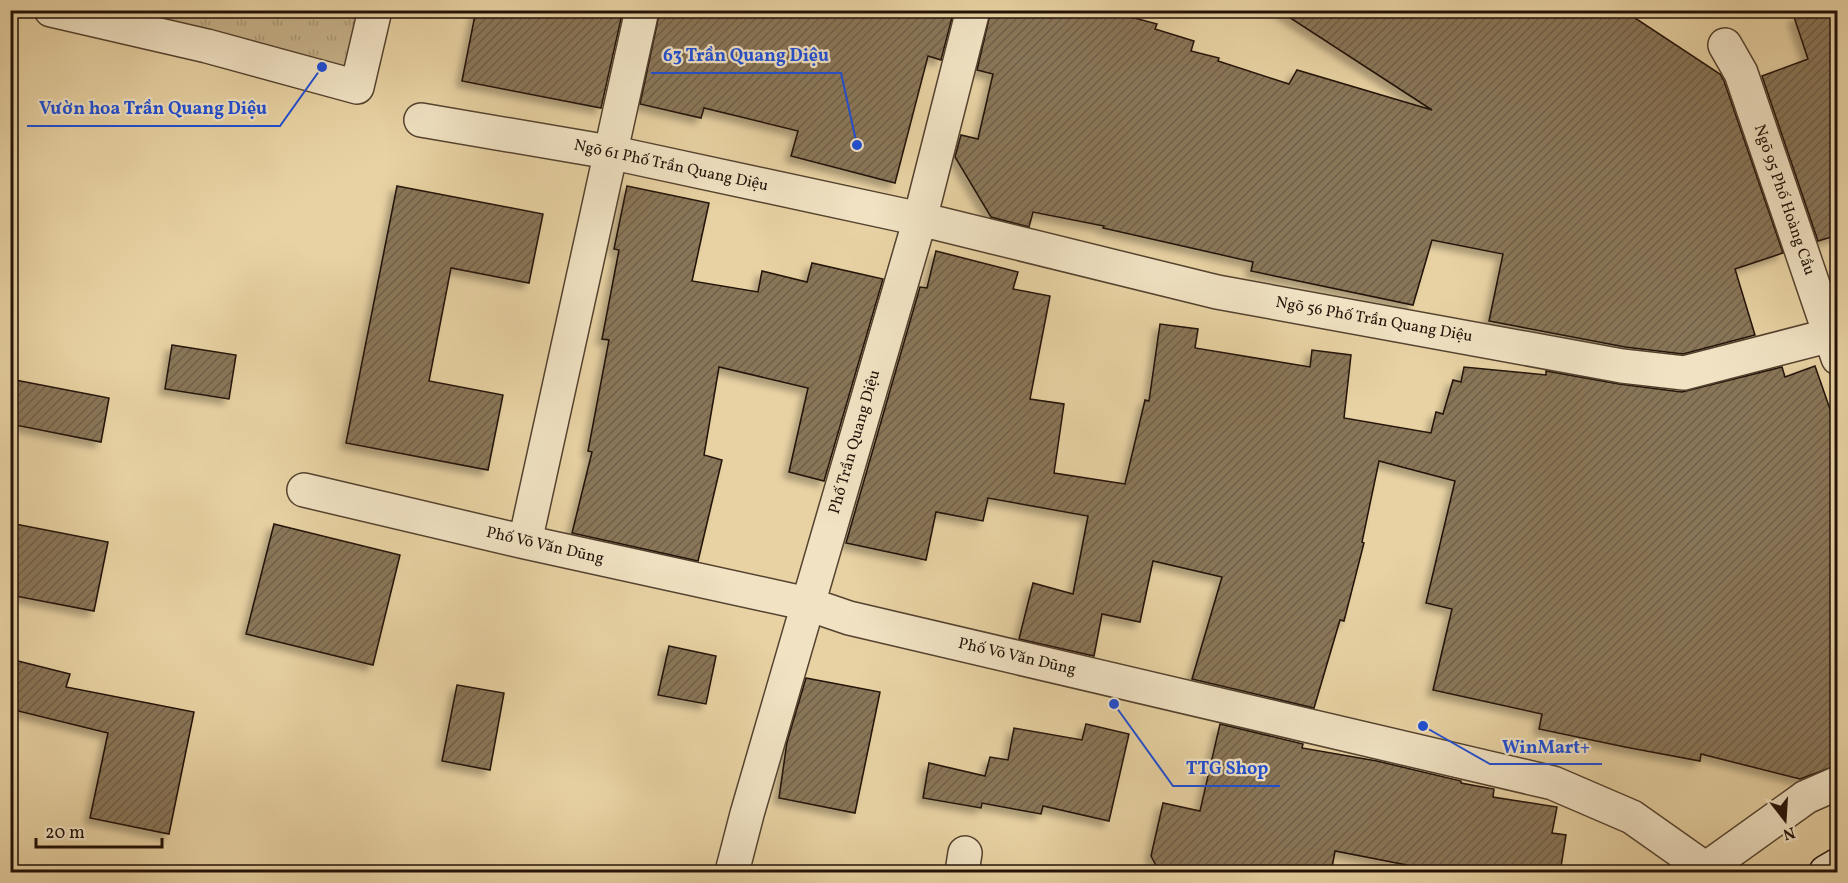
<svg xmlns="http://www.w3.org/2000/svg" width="1848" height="883" font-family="Vollkorn,serif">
	<defs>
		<pattern id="park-tufts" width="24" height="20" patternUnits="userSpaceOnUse" patternTransform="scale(1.5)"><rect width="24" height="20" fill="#c6b189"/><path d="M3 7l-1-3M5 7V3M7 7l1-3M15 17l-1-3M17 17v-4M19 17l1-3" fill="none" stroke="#aa9775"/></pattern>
		<pattern id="building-hatch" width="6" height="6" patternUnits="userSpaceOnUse" patternTransform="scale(1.5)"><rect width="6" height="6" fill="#897659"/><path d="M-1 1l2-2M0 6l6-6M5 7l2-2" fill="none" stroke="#705f48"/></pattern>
		<filter id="shadow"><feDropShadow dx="-5.5" dy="5.5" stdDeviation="3" flood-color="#0004"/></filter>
	</defs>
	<rect width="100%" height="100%" fill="#e8d2a3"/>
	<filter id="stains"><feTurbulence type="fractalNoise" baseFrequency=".00333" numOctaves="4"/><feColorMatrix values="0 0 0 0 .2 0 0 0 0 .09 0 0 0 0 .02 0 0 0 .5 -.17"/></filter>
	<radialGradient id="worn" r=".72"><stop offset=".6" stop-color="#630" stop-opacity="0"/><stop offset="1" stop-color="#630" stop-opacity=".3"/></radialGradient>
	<path fill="url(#park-tufts)" stroke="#746248" stroke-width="1.5" d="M51,11H375L357,87Z"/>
	<path fill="url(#building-hatch)" stroke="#221208" stroke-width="1.5" filter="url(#shadow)" d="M476,10H623L601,108L462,81Z
		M660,10H954L941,60L928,56L895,183L791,156L798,131L704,108L701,118L640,104Z
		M991,10H1128L1127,16L1157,24L1155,29L1194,41L1191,51L1219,58L1218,61L1289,84L1297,70L1432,110L1278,10H1623L1720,74L1724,81L1783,253L1735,269L1755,335L1683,354L1625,347L1489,321L1503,254L1432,240L1413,305L1251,271L1253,262L1103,228L1104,226L1033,212L1029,227L991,217L955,157L961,135L978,139L993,74L977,70Z
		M1813,10H1838V235L1818,241L1762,76L1808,59L1794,17Z
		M397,186L543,214L529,283L451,268L429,381L503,395L488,470L346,443Z
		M627,186L709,203L692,281L758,292L762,271L807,282L812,263L883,279L824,481L789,472L808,388L719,367L704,455L722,460L698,561L572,533L592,452L588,451L609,340L602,339L619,250L614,249Z
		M936,251L1018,272L1013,289L1050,296L1030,399L1064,404L1054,473L1125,484L1145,400L1149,401L1160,324L1198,329L1195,348L1310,367L1312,350L1351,355L1344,418L1431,433L1436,412L1443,414L1453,380L1461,382L1464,367L1546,375V371L1619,384L1682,392L1782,367L1785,377L1815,366L1838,432V765L1800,779L1701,754L1700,761L1625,747L1539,729L1542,714L1433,690L1452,609L1426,603L1455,481L1379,461L1362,542L1364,543L1344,621L1340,620L1314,708L1192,679L1222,577L1153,561L1140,622L1102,614L1094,656L1019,639L1033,583L1073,594L1088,516L988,498L983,521L936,512L926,560L846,543L920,287L927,288Z
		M172,345L236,355L229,399L165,389Z
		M10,379L109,398L101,442L10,424Z
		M10,523L108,542L94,611L10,595Z
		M274,524L400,555L373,665L246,634Z
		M669,646L716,656L706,704L658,695Z
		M10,659L70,674L66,687L194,712L169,834L90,818L108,733L10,709Z
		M806,678L880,692L855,813L779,798L787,742Z
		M457,685L504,693L490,770L442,761Z
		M1086,724L1129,734L1109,821L1043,806L1041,814L982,803L981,808L923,798L929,763L985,776L990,757L1008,760L1014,728L1082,740Z
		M1220,724L1303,744L1302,748L1377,761L1461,781V783L1494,789L1493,797L1557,807L1552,833L1566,835L1560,873H1410L1412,866L1335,851L1331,873H1160L1151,856L1163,803L1200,811Z"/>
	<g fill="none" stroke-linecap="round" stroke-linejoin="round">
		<g stroke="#54422f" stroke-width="36">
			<path id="street" d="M51,10L207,46L357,87L375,10
				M1725,45L1741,73L1838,358
				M421,120L609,152L920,219L1217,292L1622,366L1684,373L1831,335
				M304,490L525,542L808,604L849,618L1553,783L1632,817L1710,872
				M525,542L642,10
				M1707,868L1806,797L1838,783
				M732,872L747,814L920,219L973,10
				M962,872L965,853"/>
		</g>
		<g stroke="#221208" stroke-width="36">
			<path id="secondary" d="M1826,872L1838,865"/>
		</g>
		<use href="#street" stroke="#f0e2c3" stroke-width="33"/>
		<use href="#secondary" stroke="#f0e2c3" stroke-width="33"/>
	</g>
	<g text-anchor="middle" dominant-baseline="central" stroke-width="4.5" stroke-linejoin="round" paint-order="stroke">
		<g font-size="16" fill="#221208" stroke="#f0e2c3">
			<text transform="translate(671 166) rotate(12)">Ngõ 61 Phố Trần Quang Diệu</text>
			<text transform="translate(1784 200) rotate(71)">Ngõ 95 Phố Hoàng Cầu</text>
			<text transform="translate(1374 320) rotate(10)">Ngõ 56 Phố Trần Quang Diệu</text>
			<text transform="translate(855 442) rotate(-74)">Phố Trần Quang Diệu</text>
			<text transform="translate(545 546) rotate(13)">Phố Võ Văn Dũng</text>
			<text transform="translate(1017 657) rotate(13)">Phố Võ Văn Dũng</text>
		</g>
	</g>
	<path fill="none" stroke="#1d4ed8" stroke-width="2" d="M857 145L841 73H651M322 67L280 126H27M1423 726L1490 764H1602M1114 704L1173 786H1280"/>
	<g fill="#1d4ed8" stroke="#f0e2c3" stroke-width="2">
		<circle cx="857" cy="145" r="6"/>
		<circle cx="322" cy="67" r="6"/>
		<circle cx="1423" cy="726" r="6"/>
		<circle cx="1114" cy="704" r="6"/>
	</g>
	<g font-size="18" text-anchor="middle" font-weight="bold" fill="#1d4ed8" stroke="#f0e2c3" stroke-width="4.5" stroke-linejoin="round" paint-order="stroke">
		<text x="746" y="61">63 Trần Quang Diệu</text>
		<text x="153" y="114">Vườn hoa Trần Quang Diệu</text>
		<text x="1546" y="753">WinMart+</text>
		<text x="1227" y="774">TTG Shop</text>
	</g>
	<rect width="1848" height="883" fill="none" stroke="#e8d2a3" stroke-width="36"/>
	<rect x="12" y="12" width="1824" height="859" fill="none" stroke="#221208" stroke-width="3"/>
	<rect x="18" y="18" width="1812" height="847" fill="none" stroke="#221208" stroke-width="1.5"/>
	<g transform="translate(1785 820) rotate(163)" stroke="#f0e2c3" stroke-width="4.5" paint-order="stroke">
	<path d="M0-4.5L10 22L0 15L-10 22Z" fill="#221208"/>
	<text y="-9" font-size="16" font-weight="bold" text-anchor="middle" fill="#221208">N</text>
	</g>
	<path d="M36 838v9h126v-9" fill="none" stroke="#221208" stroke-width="3"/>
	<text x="45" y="838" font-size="18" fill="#221208" stroke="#f0e2c3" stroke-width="4.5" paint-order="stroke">20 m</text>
	<rect width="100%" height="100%" filter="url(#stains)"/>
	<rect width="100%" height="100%" fill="url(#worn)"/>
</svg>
